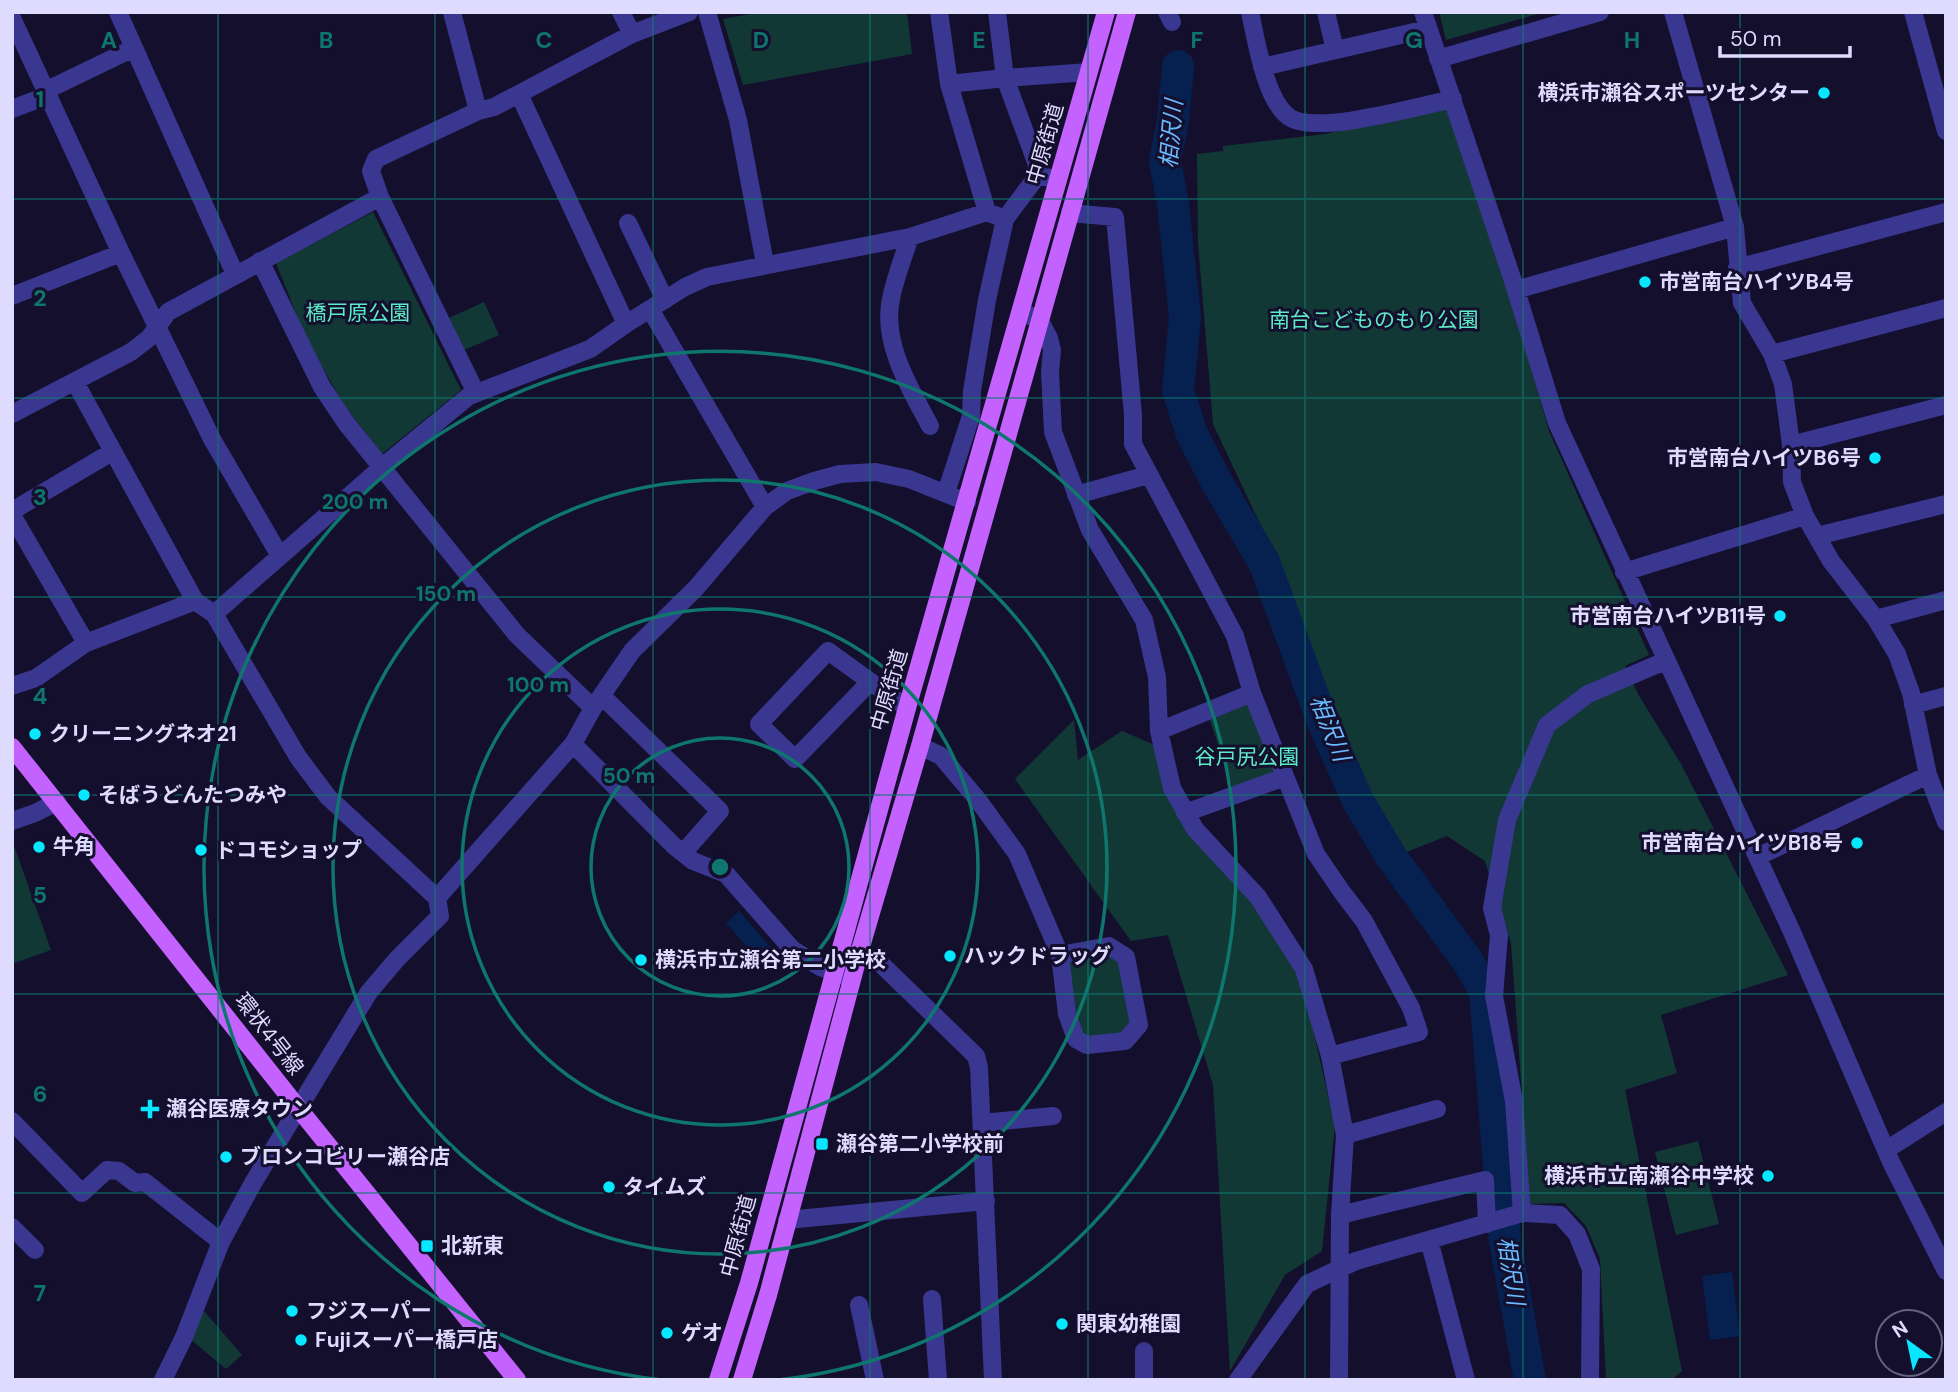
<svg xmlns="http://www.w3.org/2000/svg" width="1958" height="1392" font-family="'DM Sans','Noto Sans JP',sans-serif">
	<rect width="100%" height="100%" fill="#140f2d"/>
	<path fill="#123836" d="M761,12H907L912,54L743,85L723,19Z
		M1439,12H1545L1446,40Z
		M1448,106L1507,284L1549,431L1649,655L1625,666L1638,694L1681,764L1788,975L1661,1015L1677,1073L1625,1090L1682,1371L1672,1380H1606L1600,1259L1586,1226L1564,1203L1530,1204L1511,943L1485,861L1447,836L1386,860L1301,666L1268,541L1213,424L1198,243L1197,154L1223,151V146L1325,134Z
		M373,212L461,390L382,454L344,405L306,339L276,263Z
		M484,302L499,335L464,350L449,318Z
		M1243,700L1254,706L1278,771L1233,788L1208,715Z
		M1074,720L1078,760L1122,731L1157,746L1168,796L1248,898L1301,978L1335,1125L1322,1251L1285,1275L1230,1371L1213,1085L1168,935L1131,941L1015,779Z
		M12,840L51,950L12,964Z
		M1105,953L1118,960L1133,1021L1123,1034L1088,1039C1067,1025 1070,984 1068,961Z
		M1698,1141L1719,1224L1676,1235L1655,1152Z
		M204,1311L242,1355L226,1369L190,1339Z"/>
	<path fill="#06214f" d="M739,911L782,960L769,971L726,923Z
		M1732,1272L1740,1336L1710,1340L1702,1276Z"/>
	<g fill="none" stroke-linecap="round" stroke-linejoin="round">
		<path stroke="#06214f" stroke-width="32" d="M1178,66L1173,121L1165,161L1173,204L1185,317L1178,391L1192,434L1216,481L1264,562L1323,722L1358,801L1392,858L1467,960L1485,991L1505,1241L1530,1380"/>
		<path stroke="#3a3790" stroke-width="18" d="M118,12L235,274
			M452,12L478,111
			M621,12L632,34
			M707,12L738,120L765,264
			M939,12L949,84L987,212L1005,219L987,300L972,391L971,416L946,493
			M997,12L1005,78L1089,72
			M1167,12L1172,22
			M1250,12C1256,39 1265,100 1289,117C1316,136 1419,106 1453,99
			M1326,12L1335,50
			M1423,12L1514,284L1557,423L1792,932L1891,1162L1946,1271
			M1673,12L1735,227L1742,303L1772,354L1783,384L1791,445L1792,482L1805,516L1831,561L1876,619L1897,654L1911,693L1928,775L1946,822
			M1913,12L1946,131
			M12,18L121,253L212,439L280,556
			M1438,59L1600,12
			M1262,67L1427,29
			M949,84L1005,78L1036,162L1038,175L1058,180
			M47,90L134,48
			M519,94L626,324
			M12,109L49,95
			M380,197L476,393
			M1070,213L1115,217L1133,415V444L1235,636L1252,693L1159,731
			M1005,219L1038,175
			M628,223L665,300
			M910,237C903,259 893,282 890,305C884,347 911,390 930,426
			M260,261L322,387L346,423L517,635L593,708
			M1737,268L1946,212
			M1516,290L1735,227
			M12,296L121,253
			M650,309L765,507
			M1021,311L1040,321L1049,338L1052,350L1050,372L1053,432L1090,530L1144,620L1157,677L1159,731L1172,788L1195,829L1258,897L1304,969L1330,1056L1345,1135L1340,1215L1339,1380
			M1772,354L1946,308
			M75,382L195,601
			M12,414L131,352L149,338L168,312L380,197L371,171L376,159L478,111L494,107L632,34L689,12
			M1791,445L1946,405
			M1076,495L1148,475
			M12,511L112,452
			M12,515L86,643
			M1817,536L1946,504
			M1624,572L1805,516
			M214,614L298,757L328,797L437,898L573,744L593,708L632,651L696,588L765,507L787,491L814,481L840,474L876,472L909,479L967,502
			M1876,619L1946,600
			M870,682L795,759L759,724L828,651L907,708
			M12,686L36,678L86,643L195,601L214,614L381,468L469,396L590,349L626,324L685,287L707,277L910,237L987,212
			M1252,693L1316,854L1342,892L1364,921L1411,1008L1419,1032L1330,1056
			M602,696L720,811L683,853
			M1913,705L1946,696
			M573,744L674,846L693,861L726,874L792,949L820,967L849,977
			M920,746L941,756L978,800L1017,854L1060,955L1067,1014L1076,1039L1087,1045L1125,1041L1139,1025L1126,957L1109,946L1060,955
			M1185,813L1285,777
			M12,821L35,813L57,802
			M1757,857L1928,775
			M844,953L879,962L976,1056L979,1068L993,1380
			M12,1121L82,1193L107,1170L119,1171L135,1183L145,1182L221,1242
			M982,1123L1053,1116
			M1345,1135L1437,1109
			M1886,1150L1946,1112
			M1522,1213L1514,1101L1494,996L1499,935L1492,908L1507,820L1547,725L1588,694L1665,661
			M1340,1215L1485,1180L1487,1224
			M787,1220L986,1201
			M12,1227L35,1250
			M1429,1240L1466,1380
			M932,1299L938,1380
			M859,1305L875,1380
			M1144,1351V1380
			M163,1380L184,1337L221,1242L253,1183L369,992L397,959L440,916L437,898
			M1238,1380L1307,1284L1356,1261L1522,1213L1560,1215L1577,1234L1591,1269L1590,1380"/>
		<path stroke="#c462ff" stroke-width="18" d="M12,747L299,1109L517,1380
			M718,1380L749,1283L907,708L1106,12
			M742,1380L768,1295L858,957L920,746L1127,12"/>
	</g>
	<path fill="none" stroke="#0f766e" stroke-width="2" stroke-opacity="0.55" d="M218,12V1380M435,12V1380M653,12V1380M870,12V1380M1088,12V1380M1305,12V1380M1523,12V1380M1740,12V1380M12,199H1946M12,398H1946M12,597H1946M12,795H1946M12,994H1946M12,1193H1946"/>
	<g fill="none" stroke="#0f766e" stroke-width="3.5">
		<circle cx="720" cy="867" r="129"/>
		<circle cx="720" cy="867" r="258"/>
		<circle cx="720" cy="867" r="387"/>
		<path d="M662 1380A516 516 0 1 1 778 1380"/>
	</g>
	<g fill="#07e7ff" stroke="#140f2d" stroke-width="2.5">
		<circle cx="1824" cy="93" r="7"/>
		<circle cx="1645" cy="282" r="7"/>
		<circle cx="1875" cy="458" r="7"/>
		<circle cx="1780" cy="616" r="7"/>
		<circle cx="35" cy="734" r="7"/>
		<circle cx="84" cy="795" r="7"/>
		<circle cx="1857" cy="843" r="7"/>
		<circle cx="39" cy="847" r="7"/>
		<circle cx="201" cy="850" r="7"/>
		<circle cx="950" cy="956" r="7"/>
		<circle cx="641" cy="960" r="7"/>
		<path d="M146.5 1098.5h7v7h7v7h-7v7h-7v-7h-7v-7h7z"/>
		<rect x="815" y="1137" width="14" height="14" rx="3.5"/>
		<circle cx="226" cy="1157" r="7"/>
		<circle cx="1768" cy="1176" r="7"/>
		<circle cx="609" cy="1187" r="7"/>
		<rect x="420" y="1239" width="14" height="14" rx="3.5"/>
		<circle cx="292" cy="1311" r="7"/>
		<circle cx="1062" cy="1324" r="7"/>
		<circle cx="667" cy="1333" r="7"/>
		<circle cx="301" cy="1340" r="7"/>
	</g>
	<g text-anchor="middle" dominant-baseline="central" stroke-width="6" stroke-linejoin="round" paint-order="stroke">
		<g font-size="21" font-weight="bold" fill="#dfdbff" stroke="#140f2d" text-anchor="start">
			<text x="1810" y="93" text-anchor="end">横浜市瀬谷スポーツセンター</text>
			<text x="1659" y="282">市営南台ハイツB4号</text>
			<text x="1861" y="458" text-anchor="end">市営南台ハイツB6号</text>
			<text x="1766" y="616" text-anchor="end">市営南台ハイツB11号</text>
			<text x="49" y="734">クリーニングネオ21</text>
			<text x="98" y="795">そばうどんたつみや</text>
			<text x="1843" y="843" text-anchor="end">市営南台ハイツB18号</text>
			<text x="53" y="847">牛角</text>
			<text x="215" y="850">ドコモショップ</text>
			<text x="964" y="956">ハックドラッグ</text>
			<text x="655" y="960">横浜市立瀬谷第二小学校</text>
			<text x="166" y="1109">瀬谷医療タウン</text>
			<text x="836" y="1144">瀬谷第二小学校前</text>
			<text x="240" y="1157">ブロンコビリー瀬谷店</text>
			<text x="1754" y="1176" text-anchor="end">横浜市立南瀬谷中学校</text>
			<text x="623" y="1187">タイムズ</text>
			<text x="441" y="1246">北新東</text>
			<text x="306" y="1311">フジスーパー</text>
			<text x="1076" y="1324">関東幼稚園</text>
			<text x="681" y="1333">ゲオ</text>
			<text x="315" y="1340">Fujiスーパー橋戸店</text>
		</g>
		<g font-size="21" fill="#dfdbff" stroke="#140f2d">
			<text transform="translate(1045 144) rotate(-74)">中原街道</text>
			<text transform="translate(889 690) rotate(-74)">中原街道</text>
			<text transform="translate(269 1034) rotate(52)">環状4号線</text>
			<text transform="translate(738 1236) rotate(-75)">中原街道</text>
		</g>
		<g font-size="21" fill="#5ceac6" stroke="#140f2d">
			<text x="358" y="313">橋戸原公園</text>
			<text x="1374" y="320">南台こどものもり公園</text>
			<text x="1247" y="757">谷戸尻公園</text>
		</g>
		<g font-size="23" font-style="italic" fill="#69baff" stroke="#140f2d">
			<text transform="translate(1171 134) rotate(-85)">相沢川</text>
			<text transform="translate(1330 728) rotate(68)">相沢川</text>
			<text transform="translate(1511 1271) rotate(81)">相沢川</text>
		</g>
	</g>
	<g font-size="23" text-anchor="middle" font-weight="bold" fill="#0f766e" stroke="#140f2d" stroke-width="6" stroke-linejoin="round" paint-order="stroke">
		<text x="109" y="48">A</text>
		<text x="326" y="48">B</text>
		<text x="544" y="48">C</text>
		<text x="761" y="48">D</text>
		<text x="979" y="48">E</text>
		<text x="1197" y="48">F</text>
		<text x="1414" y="48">G</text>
		<text x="1632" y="48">H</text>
		<text x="40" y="107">1</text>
		<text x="40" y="306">2</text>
		<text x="40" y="505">3</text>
		<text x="40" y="704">4</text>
		<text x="40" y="903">5</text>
		<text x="40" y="1102">6</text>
		<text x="40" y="1301">7</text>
	</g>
	<circle cx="720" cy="867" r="10" fill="#0f766e" stroke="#140f2d" stroke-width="3.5"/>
	<g font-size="21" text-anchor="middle" font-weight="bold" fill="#0f766e" stroke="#140f2d" stroke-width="6" stroke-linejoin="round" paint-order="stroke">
		<text x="355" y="509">200 m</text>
		<text x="446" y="601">150 m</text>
		<text x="538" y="692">100 m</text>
		<text x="629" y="783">50 m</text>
	</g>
	<rect width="1958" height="1392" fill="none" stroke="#dfdbff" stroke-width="28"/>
	<g transform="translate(1909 1343) rotate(327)"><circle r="33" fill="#140f2d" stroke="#656181" stroke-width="2"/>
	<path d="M0-5L12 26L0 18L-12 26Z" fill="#07e7ff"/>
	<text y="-10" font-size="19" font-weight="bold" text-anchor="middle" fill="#dfdbff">N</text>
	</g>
	<path d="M1720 46v10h130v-10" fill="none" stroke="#dfdbff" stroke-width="3.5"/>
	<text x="1730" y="46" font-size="21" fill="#dfdbff" stroke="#140f2d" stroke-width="5" paint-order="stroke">50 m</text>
</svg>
